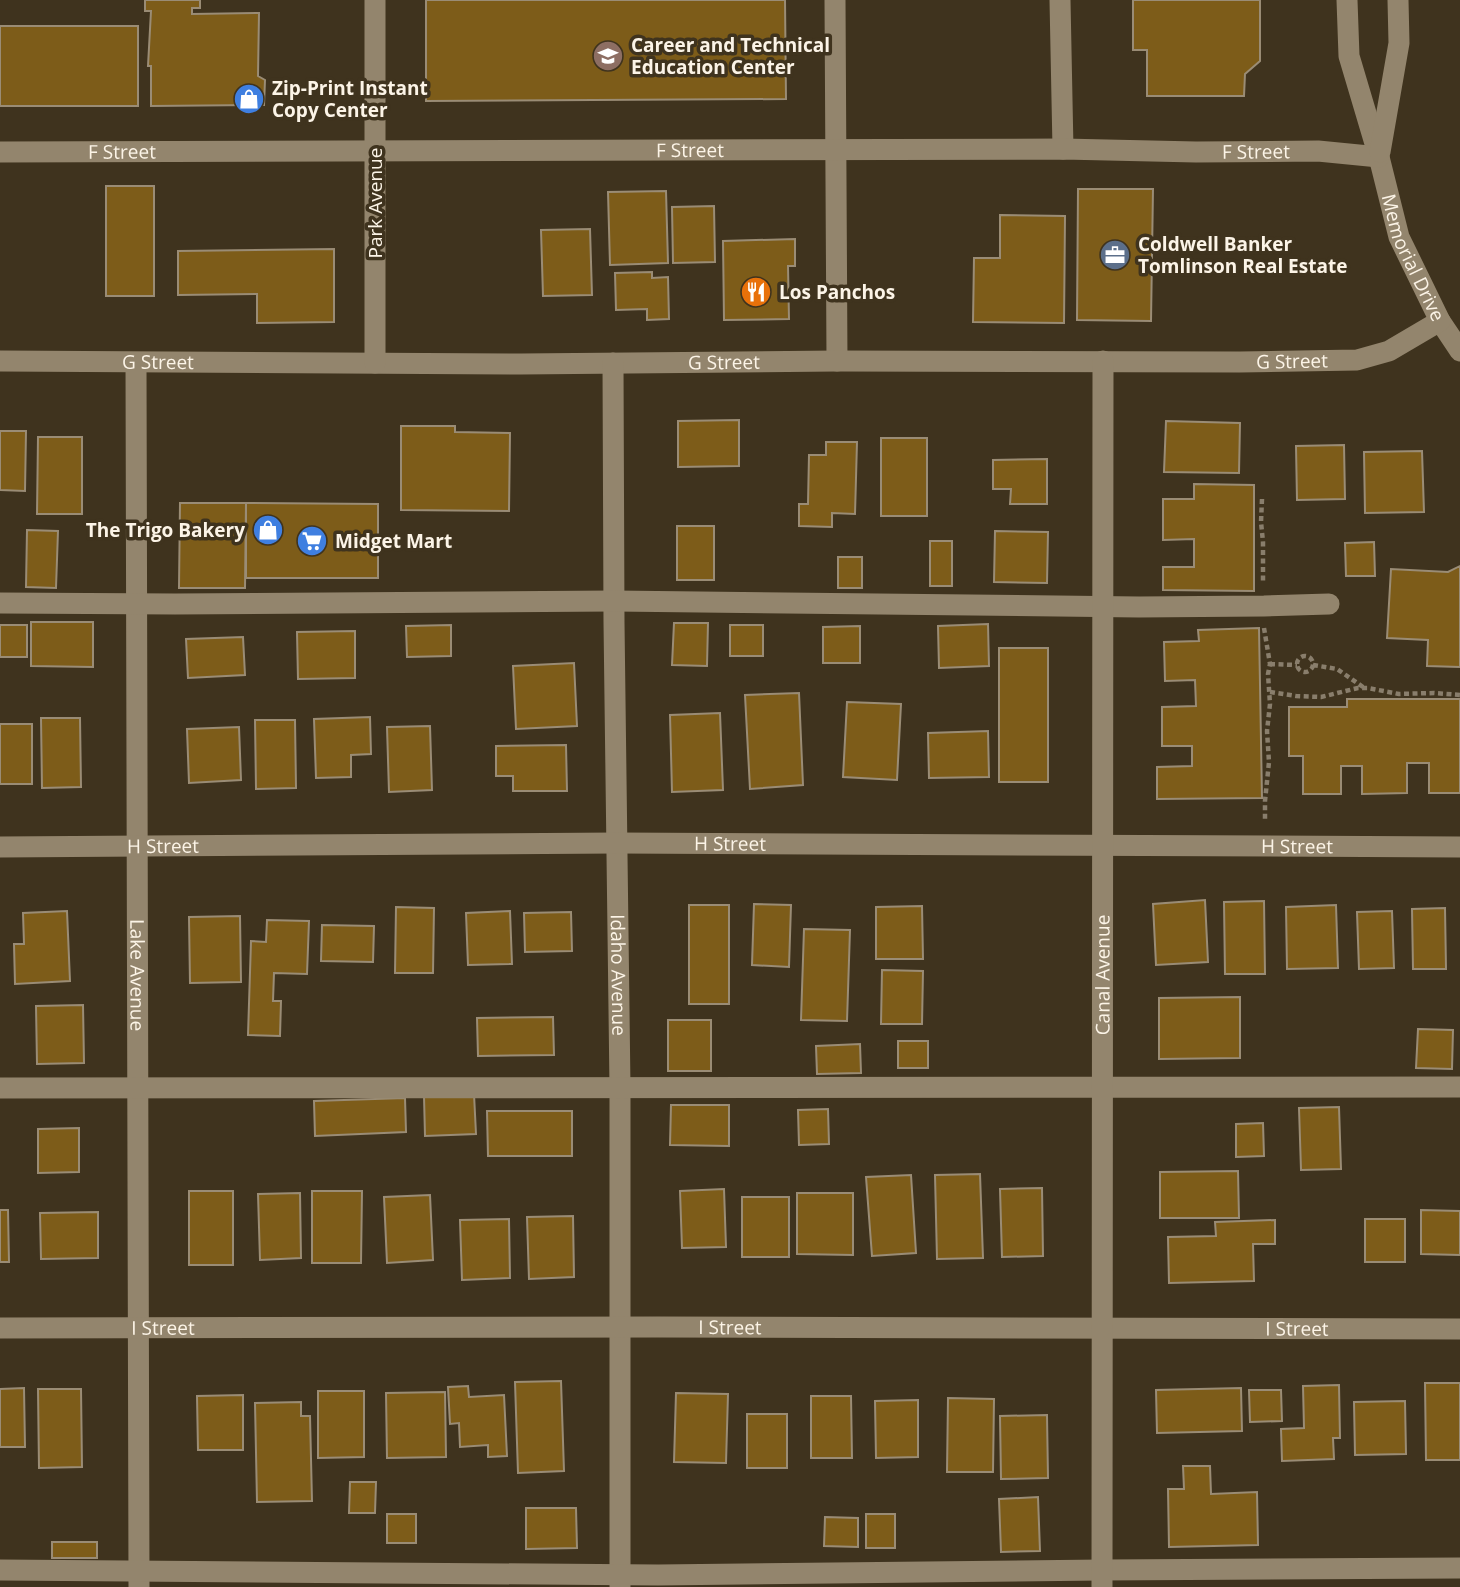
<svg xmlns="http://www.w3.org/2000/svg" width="1460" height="1587" font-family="'Open Sans',sans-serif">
	<rect width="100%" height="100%" fill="#3f331e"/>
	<path fill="#7d5c19" stroke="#9a8c75" stroke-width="2" d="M145,0H200V8H192V14L259,13L258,76L265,80L264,105L151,106V66H148L151,11H145Z
		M426,0H785L786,99L426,101Z
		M1133,0H1260V61L1245,74L1244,96H1147V50H1133Z
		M0,26H138V106H0Z
		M106,186H154V296H106Z
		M1078,189H1153L1151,321L1077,320Z
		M666,191L668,263L610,265L608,192Z
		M714,206L715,262L673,263L672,207Z
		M1000,215L1065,216L1064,323L973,322L974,258H1000Z
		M590,229L592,295L543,296L541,230Z
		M795,239V266H788L789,319L724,320L723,241Z
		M334,249V322L257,323V294L178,295V251Z
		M652,272V278L668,277L669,319L647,320V309L616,310L615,273Z
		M739,420V466L678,467V421Z
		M1166,421L1240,423L1239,473L1164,472Z
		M401,426H455V432L510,433L509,511L401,510Z
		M0,431H26L25,491L0,490Z
		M38,437H82V514H37Z
		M881,438H927V516H881Z
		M826,442H857L855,514L832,513V527L799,526V504H808L809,455H826Z
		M1344,445L1345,499L1297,500L1296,446Z
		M1422,451L1424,512L1365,513L1364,452Z
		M1047,459V504H1010L1011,489H993V460Z
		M1194,484L1254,485V591L1163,590V567H1194V539L1163,540V499H1194Z
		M180,503H246L245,588H179Z
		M246,503L378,504V578H246Z
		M677,526H714V580H677Z
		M27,530L58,531L56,588L26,587Z
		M995,531L1048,532L1047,583L994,582Z
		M930,541H952V586H930Z
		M1374,542L1375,576H1346L1345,543Z
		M838,557H862V588H838Z
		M1460,566V667L1427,666L1428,640L1387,638L1391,569L1448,572Z
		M31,622H93V667L31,666Z
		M674,623H708L707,666L672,665Z
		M988,624L989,666L939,668L938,626Z
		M0,625H27V657H0Z
		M451,625V656L407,657L406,626Z
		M730,625H763V656H730Z
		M860,626V663H823V627Z
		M1259,628L1262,798L1157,799V767L1192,766V746H1162V707L1196,706L1195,680L1165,681L1164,642L1199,641L1198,630Z
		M355,631V678L298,679L297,632Z
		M243,637L245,675L188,678L186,639Z
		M999,648H1048V782H999Z
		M574,663L577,726L516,729L513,666Z
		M799,693L803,785L750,789L745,695Z
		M1347,699H1460V793H1429V763H1407V793L1362,794V766H1341V794H1303V756H1289V707H1347Z
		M847,702L901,704L897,780L843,777Z
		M720,713L723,790L672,792L670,715Z
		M370,717L371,754L351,755V777L316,778L314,719Z
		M41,718H80L81,787L42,788Z
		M255,720H295L296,788L256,789Z
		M0,724H32V784H0Z
		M430,726L432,790L389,792L387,727Z
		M239,727L241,780L189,783L187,729Z
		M988,731L989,777L929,778L928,733Z
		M566,745L567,791H513V776H496V746Z
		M1205,900L1208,962L1156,965L1153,904Z
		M1264,901L1265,974H1225L1224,902Z
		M754,904L791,905L789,967L752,965Z
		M689,905H729V1004H689Z
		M1336,905L1338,968L1287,969L1286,907Z
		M922,906L923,959H876V907Z
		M396,907L434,908L433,973H395Z
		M1445,908L1446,969H1413L1412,909Z
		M67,911L70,981L15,984L14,944H24L23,913Z
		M510,911L512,964L468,965L466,913Z
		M1392,911L1394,968L1359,969L1357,912Z
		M571,912L572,951L525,952L524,913Z
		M240,916L241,982L190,983L189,917Z
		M267,920L309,921L307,974L274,973L273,1001H281L280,1036L248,1035L251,941L266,942Z
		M322,925L374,926L373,962L321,961Z
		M804,929L850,930L847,1021L801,1020Z
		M882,970L923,971L922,1024H881Z
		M1240,997V1058L1159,1059V998Z
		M83,1005L84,1063L37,1064L36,1006Z
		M553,1017L554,1055L478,1056L477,1018Z
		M668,1020H711V1071H668Z
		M1418,1029L1453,1030L1452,1069L1416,1068Z
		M898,1041H928V1068H898Z
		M860,1044L861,1073L817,1074L816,1046Z
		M474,1094L476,1134L425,1136L424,1096Z
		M405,1098L406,1132L315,1136L314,1101Z
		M671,1105H729V1146L670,1145Z
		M1339,1107L1341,1169L1301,1170L1299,1108Z
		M828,1109L829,1144L799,1145L798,1110Z
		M487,1111H572V1156H488Z
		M1263,1123L1264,1156L1236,1157V1124Z
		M79,1128V1172L38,1173V1129Z
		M1238,1171L1239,1218H1160V1172Z
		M980,1174L983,1258L937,1259L935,1175Z
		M911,1175L916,1253L872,1256L866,1177Z
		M1042,1188L1043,1256L1002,1257L1000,1189Z
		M724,1189L726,1247L682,1248L680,1191Z
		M189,1191H233V1265H189Z
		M312,1191H362L361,1263H312Z
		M300,1193L301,1258L260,1260L258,1194Z
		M797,1193H853V1255L797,1254Z
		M430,1195L433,1260L387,1263L384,1197Z
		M742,1197H789V1257H742Z
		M0,1210H8L9,1262H0Z
		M1421,1210L1460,1211V1255L1421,1254Z
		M98,1212V1258L41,1259L40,1213Z
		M573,1216L574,1277L529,1279L527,1217Z
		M509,1219L510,1278L462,1280L460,1220Z
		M1365,1219H1405V1262H1365Z
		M1275,1220V1244H1253L1254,1281L1169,1283L1168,1237L1216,1236L1215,1222Z
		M561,1381L564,1471L518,1473L515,1382Z
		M1425,1383H1460V1460H1426Z
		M1339,1385L1340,1438H1333L1334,1459L1282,1461L1281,1429L1304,1428L1303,1386Z
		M468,1386L469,1397L504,1395L507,1456L488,1457V1445L460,1447L459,1423L450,1424L448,1387Z
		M24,1388L25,1447H0V1389Z
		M1241,1388L1242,1431L1157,1433L1156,1390Z
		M38,1389H81L82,1467L39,1468Z
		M1249,1390H1281L1282,1421L1250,1422Z
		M318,1391H364V1457L318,1458Z
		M445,1392L446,1457L387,1458L386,1393Z
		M676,1393L728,1394L726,1463L674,1462Z
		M243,1395V1450H198L197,1396Z
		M811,1396H851L852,1458H811Z
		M948,1398L994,1399L993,1472H947Z
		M918,1400V1457L876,1458L875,1401Z
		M1405,1401L1406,1454L1355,1455L1354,1402Z
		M301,1402V1416H310L312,1501L257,1502L255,1403Z
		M747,1414H787V1468H747Z
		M1047,1415L1048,1478L1001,1479L1000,1416Z
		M1183,1466H1210L1211,1494L1257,1492L1258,1545L1169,1547L1168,1489H1184Z
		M350,1482H376L375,1513H349Z
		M1038,1497L1040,1551L1001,1552L999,1499Z
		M526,1508H576L577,1548L526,1549Z
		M387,1514H416V1543H387Z
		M866,1514H895V1548H866Z
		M825,1517L858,1518V1547L824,1546Z
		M52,1542H97V1558H52Z"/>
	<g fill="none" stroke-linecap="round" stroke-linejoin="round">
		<path stroke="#897e6c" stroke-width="4.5" stroke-dasharray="5 3.5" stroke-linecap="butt" d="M1262,499L1261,522L1263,542V582
			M1264,628L1270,664L1268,674L1270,704L1267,731L1269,762L1265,801V821
			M1297 664a8 8 0 1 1 16 0a8 8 0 1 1-16 0Z
			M1270,664L1297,665
			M1313,665L1337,669L1363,687
			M1270,692L1296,696L1321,697L1358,688H1368L1399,694L1434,693L1460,695"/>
		<g stroke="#93856d" stroke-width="21">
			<path d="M835,0L837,361"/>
			<path d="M1060,0L1063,149"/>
			<path id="s1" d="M1347,0L1349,56L1379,157L1399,237L1440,321L1460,351"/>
			<path id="s2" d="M0,152L1063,149L1196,152L1318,151L1379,157"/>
			<path d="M1380,152L1399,43L1398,0"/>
			<path id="s3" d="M0,361L521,364L837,361L1240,362L1357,360L1389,351L1440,321"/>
			<path id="s4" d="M136,363L139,1587"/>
			<path d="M375,363V0"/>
			<path id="s5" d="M613,363L614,622L620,1088V1586"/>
			<path d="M0,603L175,604L614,601L1139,607L1264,606L1329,604"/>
			<path id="s6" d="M0,847L617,843L1460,847"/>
			<path d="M0,1088L1460,1087"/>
			<path id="s7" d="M0,1328L658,1327L1460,1329"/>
			<path d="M0,1570L658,1575L1102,1570L1460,1568"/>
			<path id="s8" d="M1102,1587L1103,361"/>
		</g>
	</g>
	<defs>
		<g id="school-disc" transform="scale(1.575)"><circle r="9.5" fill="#8d6e63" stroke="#3f331e"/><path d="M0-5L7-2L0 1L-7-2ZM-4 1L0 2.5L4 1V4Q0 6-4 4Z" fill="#fff"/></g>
		<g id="shop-disc" transform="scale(1.575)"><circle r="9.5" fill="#3f7fe0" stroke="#3f331e"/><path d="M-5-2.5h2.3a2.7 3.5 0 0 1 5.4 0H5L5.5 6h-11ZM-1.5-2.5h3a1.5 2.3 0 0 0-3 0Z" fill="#fff"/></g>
		<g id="office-disc" transform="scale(1.575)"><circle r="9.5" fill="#5c6f8a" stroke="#3f331e"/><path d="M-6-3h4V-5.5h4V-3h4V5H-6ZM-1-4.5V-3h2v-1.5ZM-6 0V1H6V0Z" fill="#fff"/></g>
		<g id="restaurant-disc" transform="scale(1.575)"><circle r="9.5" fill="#e8710a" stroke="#3f331e"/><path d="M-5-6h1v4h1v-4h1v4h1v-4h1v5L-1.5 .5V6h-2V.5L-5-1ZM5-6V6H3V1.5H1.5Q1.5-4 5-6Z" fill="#fff"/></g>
		<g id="supermarket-disc" transform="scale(1.575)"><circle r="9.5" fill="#3f7fe0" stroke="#3f331e"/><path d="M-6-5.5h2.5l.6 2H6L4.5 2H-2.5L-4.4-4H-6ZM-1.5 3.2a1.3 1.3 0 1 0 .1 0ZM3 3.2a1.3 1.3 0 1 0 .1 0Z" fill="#fff"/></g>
	</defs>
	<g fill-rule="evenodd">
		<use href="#school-disc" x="608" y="56"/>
		<use href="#shop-disc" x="249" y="99"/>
		<use href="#office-disc" x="1115" y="255"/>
		<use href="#restaurant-disc" x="756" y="292"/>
		<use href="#shop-disc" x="268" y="530"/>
		<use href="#supermarket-disc" x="312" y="541"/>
	</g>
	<g text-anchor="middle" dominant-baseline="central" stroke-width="7" stroke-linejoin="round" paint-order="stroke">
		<g font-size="19" font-weight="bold" fill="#fcf4e7" stroke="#3f331e" text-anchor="start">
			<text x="631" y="45">Career and Technical<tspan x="631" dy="22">Education Center</tspan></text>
			<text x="272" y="88">Zip-Print Instant<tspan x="272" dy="22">Copy Center</tspan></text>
			<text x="1138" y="244">Coldwell Banker<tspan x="1138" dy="22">Tomlinson Real Estate</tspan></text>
			<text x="779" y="292">Los Panchos</text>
			<text x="245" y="530" text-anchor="end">The Trigo Bakery</text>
			<text x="335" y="541">Midget Mart</text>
		</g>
		<g font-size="19" fill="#fcf4e7" stroke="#3f331e">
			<text stroke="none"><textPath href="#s2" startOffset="690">F Street</textPath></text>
			<text stroke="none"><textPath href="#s2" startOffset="1256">F Street</textPath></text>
			<text stroke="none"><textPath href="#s2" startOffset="122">F Street</textPath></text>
			<text transform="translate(375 203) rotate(-90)">Park Avenue</text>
			<text stroke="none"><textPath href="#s1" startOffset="268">Memorial Drive</textPath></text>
			<text stroke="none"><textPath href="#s3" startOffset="1292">G Street</textPath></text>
			<text stroke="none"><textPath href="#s3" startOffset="158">G Street</textPath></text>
			<text stroke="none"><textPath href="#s3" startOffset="724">G Street</textPath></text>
			<text stroke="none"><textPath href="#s6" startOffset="730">H Street</textPath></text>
			<text stroke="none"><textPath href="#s6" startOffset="163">H Street</textPath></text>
			<text stroke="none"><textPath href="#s6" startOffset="1297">H Street</textPath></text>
			<text stroke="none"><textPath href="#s8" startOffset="612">Canal Avenue</textPath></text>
			<text stroke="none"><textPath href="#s4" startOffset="612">Lake Avenue</textPath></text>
			<text stroke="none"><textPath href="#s5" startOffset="612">Idaho Avenue</textPath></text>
			<text stroke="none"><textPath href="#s7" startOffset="730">I Street</textPath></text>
			<text stroke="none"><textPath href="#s7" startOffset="163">I Street</textPath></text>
			<text stroke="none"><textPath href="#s7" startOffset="1297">I Street</textPath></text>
		</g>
	</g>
</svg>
